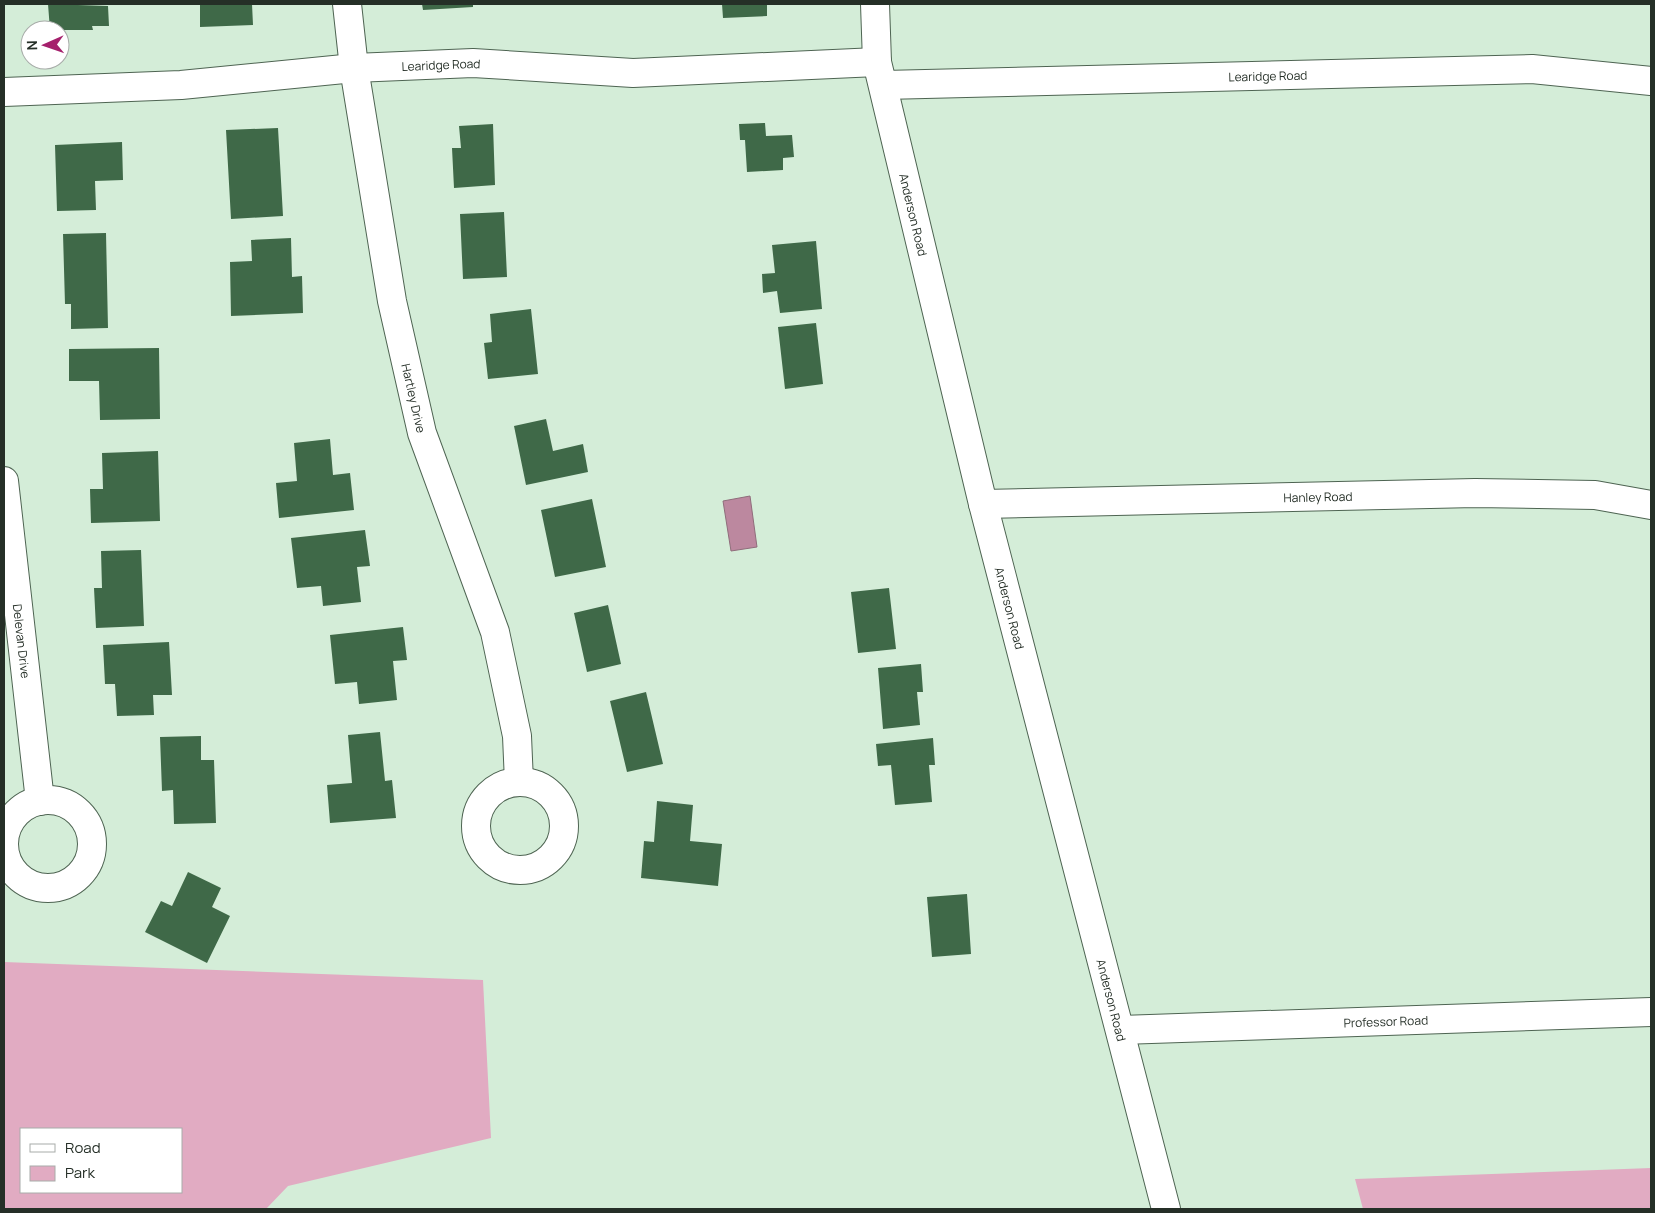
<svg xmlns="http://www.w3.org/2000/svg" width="1655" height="1213" font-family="Manrope,sans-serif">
	<rect width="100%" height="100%" fill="#d4edd8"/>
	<path fill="#e1abc2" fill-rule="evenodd" d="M4,962L483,980L491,1138L288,1186L266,1209H4ZM21,1129H181V1192H21Z
		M1651,1168V1209H1363L1355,1179Z"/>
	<path fill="#bc889f" stroke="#8f6d7b" d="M750,496L757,547L731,551L723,501Z"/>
	<path fill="#3f6948" d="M48,4L108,6L109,26H92L93,30H50Z
		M200,4H252L253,25L200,27Z
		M422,4H473V7L423,10Z
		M722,4H767V16L723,18Z
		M765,123L766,136L792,135L794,157L783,158V170L747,172L745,140H740L739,124Z
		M493,124L495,185L454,188L452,148H461L459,126Z
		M278,128L283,216L231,219L226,130Z
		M122,142L123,180L95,181L96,210L57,211L55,145Z
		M504,212L507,277L463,279L460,214Z
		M106,233L108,328L71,329V304H65L63,234Z
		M291,238L292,277L302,276L303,313L231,316L230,262L252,261L251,240Z
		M816,241L822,309L780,313L777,291L763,293L762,274L775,273L772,245Z
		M531,309L538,374L488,379L484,343L492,342L490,314Z
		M816,323L823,384L785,389L778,327Z
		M159,348L160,419L100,420L99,381H69V349Z
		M546,419L553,451L583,444L588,472L526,485L514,426Z
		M330,439L333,475L350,473L354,510L279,518L276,483L297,481L294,443Z
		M158,451L160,521L91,523L90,489H103L102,453Z
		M592,499L606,567L555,577L541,510Z
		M365,530L370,566L357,567L361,602L323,606L321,586L297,588L291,538Z
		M141,550L144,626L96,628L94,588H102L101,551Z
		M889,588L896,649L858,653L851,592Z
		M608,605L621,664L587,672L574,613Z
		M403,627L407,660L393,661L397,700L359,704L357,682L335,684L330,635Z
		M169,642L172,695H153L154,715L117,716L115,684H105L103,645Z
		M921,664L923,692H917L920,725L883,729L878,668Z
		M646,692L663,764L627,772L610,701Z
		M380,732L385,781L392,780L396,818L330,823L327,785L352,783L348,735Z
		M201,736V760H214L216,823L174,824L173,790L162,791L160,737Z
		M933,738L935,765H929L932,802L895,805L891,765L878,766L876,744Z
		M657,801L693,805L690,841L722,844L718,886L641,878L644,841L654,842Z
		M188,872L221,888L212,907L230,916L207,963L145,932L161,901L172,906Z
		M967,894L971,954L932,957L927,897Z"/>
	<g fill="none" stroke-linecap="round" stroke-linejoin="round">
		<g stroke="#4e6452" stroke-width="30">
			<g id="street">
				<path id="s1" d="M347,4L354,68L392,301L422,433L495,632L517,736L519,782"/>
				<path id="s2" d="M884,85L1532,69L1651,81"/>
				<path id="s3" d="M4,92L181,85L354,68L473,63L633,73L877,62"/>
				<path id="s4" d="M4,481L40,801"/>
				<path id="s5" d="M983,504L1475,493L1595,495L1651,505"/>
				<circle cx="520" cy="826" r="44"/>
				<circle cx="48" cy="844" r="44"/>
				<path id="s6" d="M1121,1030L1651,1012"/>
			</g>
		</g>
		<g stroke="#4e6452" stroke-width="30">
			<g id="secondary">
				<path id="s7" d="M875,4L877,62L983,504L1166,1209"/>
			</g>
		</g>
		<use href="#street" stroke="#fff" stroke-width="28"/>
		<use href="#secondary" stroke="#fff" stroke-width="28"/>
	</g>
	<g text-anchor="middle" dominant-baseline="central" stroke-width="5" stroke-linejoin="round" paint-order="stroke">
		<g font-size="12" fill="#252f27" stroke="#fff">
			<text stroke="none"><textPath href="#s3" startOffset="438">Learidge Road</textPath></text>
			<text stroke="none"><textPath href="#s2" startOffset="384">Learidge Road</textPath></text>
			<text stroke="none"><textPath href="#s7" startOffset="215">Anderson Road</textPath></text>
			<text stroke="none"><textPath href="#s1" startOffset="400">Hartley Drive</textPath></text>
			<text stroke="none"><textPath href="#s5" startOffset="335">Hanley Road</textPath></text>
			<text stroke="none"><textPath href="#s7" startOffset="620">Anderson Road</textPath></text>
			<text stroke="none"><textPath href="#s4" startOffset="161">Delevan Drive</textPath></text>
			<text stroke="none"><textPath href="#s7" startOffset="1025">Anderson Road</textPath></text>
			<text stroke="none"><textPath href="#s6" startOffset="265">Professor Road</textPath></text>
		</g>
	</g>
	<rect width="1655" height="1213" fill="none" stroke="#252f27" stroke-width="10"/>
	<rect x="20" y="1128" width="162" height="65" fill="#ffffff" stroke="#a8aca9"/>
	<rect x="30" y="1144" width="25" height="8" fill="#ffffff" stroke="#a8aca9"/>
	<text x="65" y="1153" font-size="15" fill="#252f27">Road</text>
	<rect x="30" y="1166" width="25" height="15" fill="#e1abc2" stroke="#a8aca9"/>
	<text x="65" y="1178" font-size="15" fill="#252f27">Park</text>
	<g transform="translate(45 45) rotate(268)"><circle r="24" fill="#ffffff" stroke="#a8aca9"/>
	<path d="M0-4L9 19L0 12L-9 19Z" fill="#a5206c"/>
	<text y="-8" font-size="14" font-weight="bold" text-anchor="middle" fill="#252f27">N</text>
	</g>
</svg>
